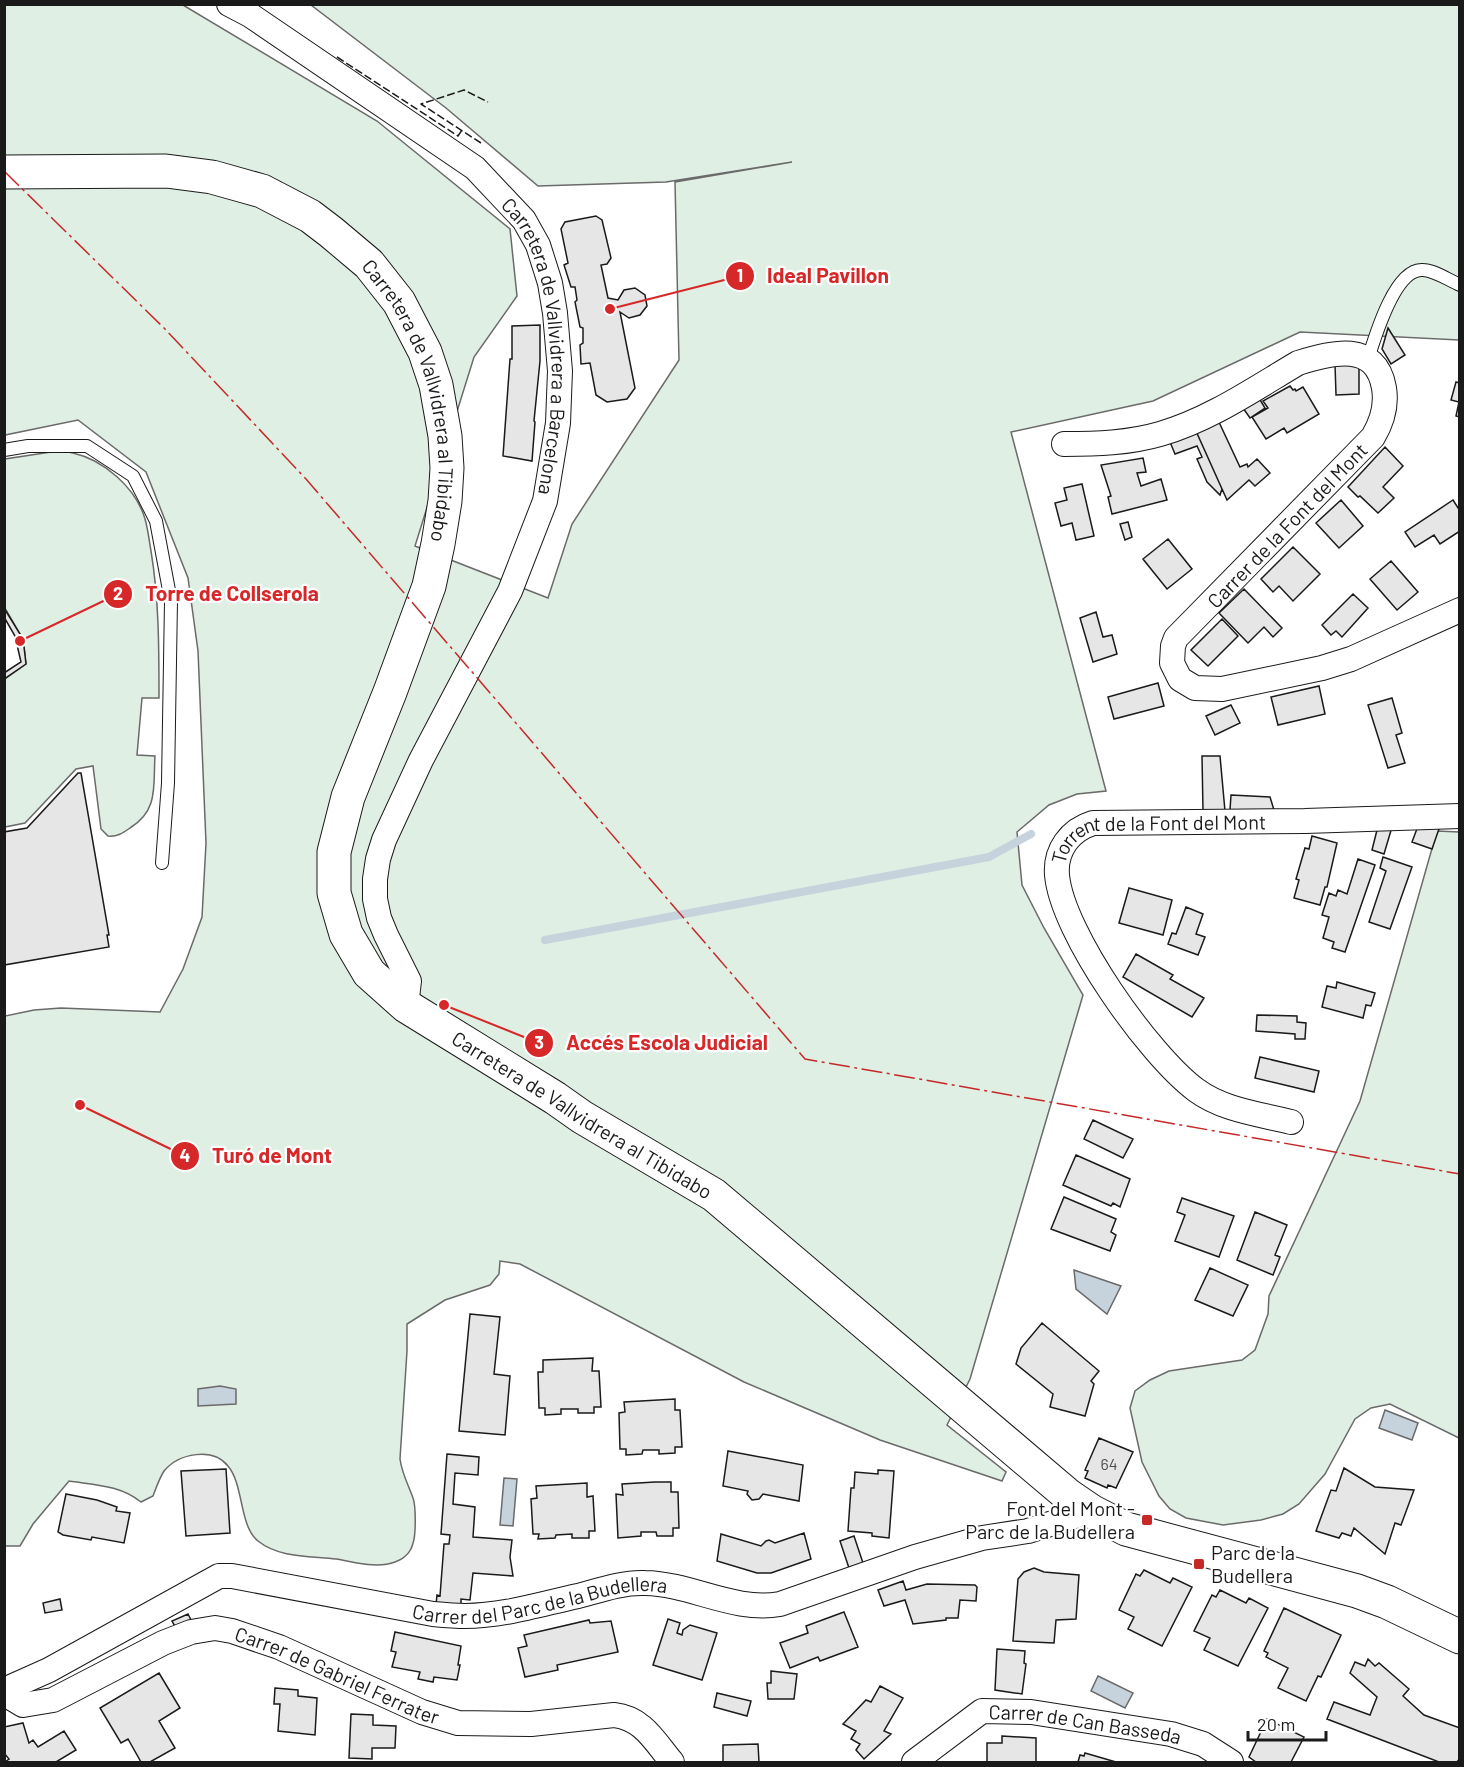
<svg xmlns="http://www.w3.org/2000/svg" width="1464" height="1767" font-family="Barlow,sans-serif">
	<rect width="100%" height="100%" fill="#fff"/>
	<path fill="#e0efe3" stroke="#6a6a6a" stroke-width="1.5" d="M5,5H183L377,121L510,229L517,296L474,357L415,546L548,598L572,524L679,360L675,182L792,162L666,182L538,186L446,108L311,5H1459V340L1300,332L1153,401L1011,432L1106,791L1077,794L1049,805L1017,832L1022,885L1044,928L1083,995L970,1379L947,1425L1006,1472L1002,1481L880,1440L744,1382L520,1264L500,1261L499,1274L490,1285L445,1300L407,1324V1351L400,1459C402,1474 408,1484 413,1498C416,1506 416,1535 413,1543C411,1552 404,1559 395,1562C377,1569 355,1562 336,1559C310,1556 279,1558 258,1541C239,1526 244,1485 228,1466C213,1447 179,1453 164,1471C159,1479 156,1488 153,1496L141,1502C120,1485 95,1485 69,1481L33,1524L20,1546H5V1016L34,1010L61,1008L160,1012L183,969L202,917L206,843L198,651L188,578L146,472L78,420L5,435Z
		M51,452C58,452 66,451 73,453C104,460 136,488 145,519C148,529 149,540 151,551C159,599 159,648 159,698H142L137,755L155,756C153,786 159,810 130,828C123,833 117,837 108,836L101,829L93,766L76,769L25,823L5,827V679L26,664L24,647L20,634L5,608V459Z
		M1437,831L1459,832V1438L1390,1404L1371,1408L1355,1419L1325,1474L1299,1504L1283,1514L1261,1520L1223,1525L1186,1518L1170,1509L1159,1496L1142,1462L1130,1408L1135,1391L1150,1380L1169,1371L1242,1360L1255,1350L1268,1314L1269,1296L1360,1101Z"/>
	<path fill="#c6d2dc" stroke="#6a6a6a" stroke-width="1.5" d="M1074,1270L1121,1286L1107,1314L1076,1289Z
		M220,1386L236,1389V1404L198,1406V1389Z
		M1385,1410L1418,1423L1412,1440L1379,1428Z
		M504,1478L517,1479L513,1526L500,1525Z
		M1098,1676L1133,1693L1125,1708L1091,1691Z"/>
	<g fill="none" stroke-linecap="round" stroke-linejoin="round">
		<path stroke="#c6d2dc" stroke-width="8" d="M545,940L989,857L1031,834"/>
	</g>
	<path fill="#e6e6e6" stroke="#1a1a1a" stroke-width="1.5" d="M596,216L602,220L611,258L607,264L601,265L608,298L618,300L624,290L635,288L645,295L647,306L640,315L629,318L620,312L635,388L627,399L607,402L596,395L590,363L581,364L580,345L583,343V328L580,327L575,302L577,300L575,287H571L564,265L568,263L561,229L565,222Z
		M540,325V361L534,421L535,422L532,461L503,456L510,359H512V326Z
		M1388,328L1405,355L1391,364L1382,349Z
		M1335,364L1359,366V394L1336,395Z
		M1456,382L1460,383V417L1456,416L1459,402L1451,400Z
		M1290,386L1293,390L1295,389L1296,391L1303,387L1319,414L1287,433L1284,428L1266,439L1252,417L1268,408L1263,401Z
		M1259,398L1265,408L1250,418L1243,408Z
		M1218,420L1240,467L1247,464L1248,467L1257,459L1270,473L1255,486L1249,480L1227,500L1196,431Z
		M1196,431L1222,489L1220,495L1207,482L1197,459L1202,457L1197,446L1175,454L1170,442Z
		M1385,447L1403,466L1383,487L1394,498L1378,513L1360,496L1358,497L1348,487Z
		M1143,458L1146,472L1137,473L1141,486L1161,479L1167,500L1112,514L1108,497L1111,496L1101,465Z
		M1082,484L1094,536L1076,540L1072,523L1061,526L1055,503L1067,500L1064,488Z
		M1341,500L1363,526L1339,548L1316,523Z
		M1453,500L1460,511V531L1440,544L1434,535L1415,547L1405,532Z
		M1128,522L1132,537L1125,540L1120,524Z
		M1168,539L1192,569L1167,589L1143,559Z
		M1293,547L1320,574L1293,601L1279,586L1273,592L1261,579Z
		M1391,561L1418,592L1397,610L1370,579Z
		M1244,589L1282,628L1273,637L1264,627L1248,643L1219,613Z
		M1353,594L1368,608L1342,637L1336,631L1331,635L1322,625Z
		M4,608L20,634L24,647L26,664L4,679V673L21,662L15,636L4,617Z
		M1096,612L1103,637L1112,635L1117,654L1093,662L1080,618Z
		M1222,619L1238,636L1208,666L1191,650Z
		M1158,683L1164,706L1114,719L1108,697Z
		M1319,686L1325,714L1278,725L1271,697Z
		M1392,698L1402,733L1396,735L1405,763L1388,768L1368,705Z
		M1231,705L1240,723L1215,735L1206,716Z
		M1202,756H1220L1225,811H1203Z
		M78,773H81L109,935H107L109,947L4,965V832L27,828Z
		M1231,795L1270,797L1274,810H1230Z
		M1418,826H1440L1432,849L1412,842Z
		M1392,827L1384,854L1372,850L1377,830Z
		M1312,836L1337,843L1327,887H1325L1320,905L1294,898L1299,880L1296,879L1305,848L1309,849Z
		M1383,857L1412,867L1390,929L1369,922L1386,871L1380,868Z
		M1358,859L1375,865L1345,952L1332,948L1334,942L1323,938L1329,917L1322,915L1329,893L1336,896L1338,890L1347,894Z
		M1129,888L1172,900L1163,935L1119,923Z
		M1186,907L1203,914L1196,934L1205,937L1198,955L1168,944L1172,933L1176,934Z
		M1136,954L1173,975L1170,979L1204,998L1192,1017L1123,977Z
		M1337,982L1375,993L1371,1006L1366,1005L1363,1018L1322,1007L1327,986L1336,988Z
		M1257,1015L1297,1016V1022L1306,1023L1305,1039H1295V1034L1256,1031Z
		M1260,1057L1319,1071L1314,1092L1255,1078Z
		M1093,1120L1133,1139L1123,1158L1084,1139Z
		M1076,1155L1130,1179L1120,1207L1113,1203L1111,1206L1063,1185Z
		M1064,1197L1116,1219L1111,1232L1116,1235L1110,1251L1051,1229Z
		M1182,1198L1234,1216L1219,1257L1175,1241L1185,1215L1177,1212Z
		M1255,1212L1287,1225L1275,1255L1280,1257L1273,1275L1237,1260Z
		M1210,1268L1248,1285L1233,1316L1195,1300Z
		M470,1314L500,1317L494,1374L510,1376L505,1435L459,1431Z
		M1042,1323L1099,1371L1091,1381L1094,1384L1085,1416L1050,1407L1053,1394L1016,1364L1021,1348Z
		M593,1358L592,1371H599L601,1407H594V1413H578V1409H561V1414L545,1415V1408H539L538,1372H543V1360Z
		M675,1399V1410H680L682,1447H675V1453L659,1454V1450H643L642,1454L626,1455V1449H620L619,1413L625,1412L624,1402Z
		M1099,1438L1133,1452L1116,1488L1108,1485L1107,1488L1085,1478L1088,1471L1085,1470Z
		M728,1451L803,1465L799,1501L763,1494L759,1499L752,1500L747,1494L748,1491L723,1486Z
		M447,1454L479,1457L478,1475L455,1473L453,1504L475,1507L473,1537L512,1540L510,1557L513,1576L473,1573L470,1600L461,1599V1605H436L437,1595L440,1596L444,1544H449L450,1535L441,1534Z
		M1344,1468L1375,1487L1414,1490L1401,1525L1395,1523L1385,1554L1354,1528L1351,1536L1342,1533L1339,1538L1316,1531L1331,1490L1336,1491Z
		M226,1469L230,1533L186,1536L181,1471Z
		M878,1470L894,1471L889,1538L872,1536V1533L848,1531L851,1488H854L855,1472L878,1474Z
		M655,1482H671V1492H678L679,1528H673V1536H657L656,1532H641V1536L618,1538L616,1494L623,1495L622,1484Z
		M587,1483V1497L593,1496L595,1531H589V1538H572V1534L556,1535L555,1538L538,1539L539,1534H533L531,1499L537,1498L536,1486Z
		M66,1494L97,1500L117,1507L116,1511L130,1513L124,1543L92,1537L91,1540L63,1535L58,1532Z
		M804,1533L811,1559L771,1573H757L717,1561L721,1534L761,1546L766,1541L769,1540L775,1543Z
		M854,1536L863,1563L849,1568L840,1541Z
		M1034,1568L1044,1572L1079,1575L1076,1619L1056,1620L1054,1643L1013,1641L1018,1579L1024,1572Z
		M1144,1570L1170,1583L1173,1578L1192,1587L1162,1646L1128,1629L1134,1617L1119,1610L1136,1574L1140,1576Z
		M903,1581L906,1590L927,1584L975,1585L977,1587L976,1601L960,1600L958,1618H946V1620L913,1624L905,1600L884,1606L878,1590Z
		M1220,1590L1246,1603L1249,1598L1268,1608L1238,1666L1204,1650L1210,1638L1194,1631L1212,1595L1216,1597Z
		M60,1599L62,1610L45,1613L43,1603Z
		M1284,1608L1341,1635L1321,1677L1318,1676L1306,1701L1278,1688L1288,1668L1266,1657L1268,1653L1264,1651Z
		M844,1612L858,1647L820,1661L818,1657L790,1668L780,1643L808,1633L806,1626Z
		M188,1614L192,1622L176,1628L172,1621Z
		M668,1619L680,1623L677,1633L682,1635L683,1630L690,1625L717,1633L702,1680L653,1665Z
		M589,1620L590,1623L611,1621L618,1652L557,1665L558,1670L525,1677L518,1648L527,1646L524,1635Z
		M395,1632L461,1646L458,1665H460L457,1680L434,1677L433,1682L418,1679L420,1672L392,1667L396,1652L391,1651Z
		M997,1649L1025,1651L1024,1663L1026,1664L1022,1694L995,1690Z
		M1368,1659L1375,1666L1379,1663L1409,1689L1403,1696L1424,1715L1460,1728V1758L1457,1762H1439L1327,1719L1334,1702L1370,1715L1377,1697L1350,1673L1355,1662L1365,1666Z
		M771,1671L797,1674L794,1699H768L767,1683H771Z
		M159,1673L180,1708L159,1721L175,1748L150,1762H141L128,1739L121,1743L100,1708Z
		M880,1686L903,1698L884,1731L891,1734L864,1759L856,1750L860,1744L851,1739L856,1731L843,1724L866,1700L871,1702Z
		M275,1688L298,1690V1696L317,1698L315,1735L278,1731L280,1704H274Z
		M717,1693L751,1701L747,1716L714,1707Z
		M351,1714L373,1715V1725L396,1726L395,1748H372V1759L349,1758Z
		M1267,1719L1304,1737L1291,1762H1256L1249,1757Z
		M23,1723L29,1743L33,1740L38,1747L64,1731L76,1750L56,1762H5L9,1759L4,1753V1727Z
		M1002,1736L1036,1738V1762H987V1743H1002Z
		M758,1744L759,1762H723V1745Z
		M1085,1753L1116,1762H1078L1080,1755L1084,1756Z"/>
	<g fill="none" stroke-linecap="round" stroke-linejoin="round">
		<g stroke="#1a1a1a" stroke-width="14">
			<path id="lane" d="M1368,359C1375,337 1394,271 1421,270C1433,269 1448,280 1460,285
				M4,450L28,446H87L133,476L156,521L171,601L168,783L162,863"/>
		</g>
		<g stroke="#1a1a1a" stroke-width="26">
			<g id="street">
				<path id="s1" d="M229,4L250,15L475,168L524,220L538,245L550,283L555,313L560,371L558,423L545,501L510,591L421,760L384,840L378,859L375,879V899L379,918L386,935L409,981L406,1006"/>
				<path d="M1064,444C1096,444 1129,443 1160,434C1209,420 1254,389 1298,363C1332,352 1376,341 1384,388C1387,406 1382,422 1373,437L1176,638L1173,646L1172,663L1180,679L1195,688L1222,689L1322,668L1351,659L1460,610"/>
				<path id="s2" d="M1291,1122C1259,1114 1223,1110 1196,1090C1149,1055 1062,933 1057,875C1055,850 1070,830 1093,823L1305,821L1460,816"/>
				<path id="s3" d="M8,1689L13,1699L23,1705L53,1700L163,1643L191,1632L215,1628L232,1631L279,1647L422,1712L458,1723L531,1724L614,1715C643,1718 655,1742 672,1762"/>
				<path id="s4" d="M4,1690L49,1670L219,1576H232L433,1614C444,1615 455,1616 465,1616C503,1616 541,1604 578,1596C600,1590 623,1582 645,1583C692,1584 733,1612 780,1604L915,1557L982,1538L1028,1531L1091,1511"/>
				<path id="s5" d="M914,1762L982,1711L1031,1712L1171,1734L1203,1744L1231,1762"/>
			</g>
		</g>
		<g stroke="#1a1a1a" stroke-width="35">
			<g id="secondary">
				<path id="s6" d="M4,172L166,171L212,177L262,191L310,216L331,232L369,264L399,302L425,352L436,385L445,436L447,468L445,501L438,544L429,586L390,692L348,797L334,852V893L346,934L369,973L406,1006L555,1098L582,1117L714,1195L1069,1496L1091,1511L1126,1529L1357,1591L1387,1602L1460,1637"/>
			</g>
		</g>
		<use href="#lane" stroke="#fff" stroke-width="12"/>
		<use href="#street" stroke="#fff" stroke-width="24"/>
		<use href="#secondary" stroke="#fff" stroke-width="33"/>
		<path stroke="#1a1a1a" stroke-width="1.5" stroke-dasharray="8 3" stroke-linecap="butt" d="M337,57L458,136L462,130
			M481,143L421,104L464,90L488,102"/>
		<path stroke="#c62828" stroke-width="1.5" stroke-dasharray="21 4.5 3 4.5" stroke-linecap="butt" d="M4,171L165,329L306,479L805,1059L1460,1174"/>
	</g>
	<g fill="#c62828" stroke="#fff" stroke-width="2">
		<rect x="1141" y="1514" width="12" height="12" rx="3"/>
		<rect x="1193" y="1558" width="12" height="12" rx="3"/>
	</g>
	<g text-anchor="middle" dominant-baseline="central" stroke-width="4.5" stroke-linejoin="round" paint-order="stroke">
		<g font-size="16" fill="#4d4d4d">
			<text x="1109" y="1463">64</text>
		</g>
		<g font-size="20" fill="#1a1a1a" stroke="#fff">
			<text stroke="none"><textPath href="#s1" startOffset="495">Carretera de Vallvidrera a Barcelona</textPath></text>
			<text stroke="none"><textPath href="#s6" startOffset="538">Carretera de Vallvidrera al Tibidabo</textPath></text>
			<text transform="translate(1287 525) rotate(-46)">Carrer de la Font del Mont</text>
			<text stroke="none"><textPath href="#s2" startOffset="488">Torrent de la Font del Mont</textPath></text>
			<text stroke="none"><textPath href="#s6" startOffset="1402">Carretera de Vallvidrera al Tibidabo</textPath></text>
			<text stroke="none"><textPath href="#s4" startOffset="570">Carrer del Parc de la Budellera</textPath></text>
			<text stroke="none"><textPath href="#s3" startOffset="363">Carrer de Gabriel Ferrater</textPath></text>
			<text stroke="none"><textPath href="#s5" startOffset="189">Carrer de Can Basseda</textPath></text>
		</g>
		<g font-size="20" fill="#1a1a1a" stroke="#fff" text-anchor="end">
			<text x="1135" y="1508">Font del Mont -<tspan x="1135" dy="23">Parc de la Budellera</tspan></text>
			<text x="1211" y="1552" text-anchor="start">Parc de la<tspan x="1211" dy="23">Budellera</tspan></text>
		</g>
	</g>
	<path fill="none" stroke="#d62828" stroke-width="2" d="M610 309L740 276M20 641L118 594M444 1005L539 1043M80 1105L185 1156"/>
	<g fill="#d62828" stroke="#fff" stroke-width="2">
		<circle cx="610" cy="309" r="6"/>
		<circle cx="20" cy="641" r="6"/>
		<circle cx="444" cy="1005" r="6"/>
		<circle cx="80" cy="1105" r="6"/>
		<circle cx="740" cy="276" r="15"/>
		<circle cx="118" cy="594" r="15"/>
		<circle cx="539" cy="1043" r="15"/>
		<circle cx="185" cy="1156" r="15"/>
	</g>
	<g font-size="18" text-anchor="middle" font-weight="bold" fill="#fff">
		<text x="740" y="282">1</text>
		<text x="118" y="600">2</text>
		<text x="539" y="1049">3</text>
		<text x="185" y="1162">4</text>
	</g>
	<g font-size="21" text-anchor="middle" font-weight="bold" fill="#d62828" stroke="#fff" stroke-width="4.5" stroke-linejoin="round" paint-order="stroke">
		<text x="828" y="283">Ideal Pavillon</text>
		<text x="232" y="601">Torre de Collserola</text>
		<text x="667" y="1050">Accés Escola Judicial</text>
		<text x="272" y="1163">Turó de Mont</text>
	</g>
	<rect width="1464" height="1767" fill="none" stroke="#1a1a1a" stroke-width="12"/>
	<path d="M1248 1731v9h78v-9" fill="none" stroke="#1a1a1a" stroke-width="3"/>
	<text x="1257" y="1731" font-size="18" fill="#1a1a1a" stroke="#ffffff" stroke-width="4.5" paint-order="stroke">20 m</text>
</svg>
